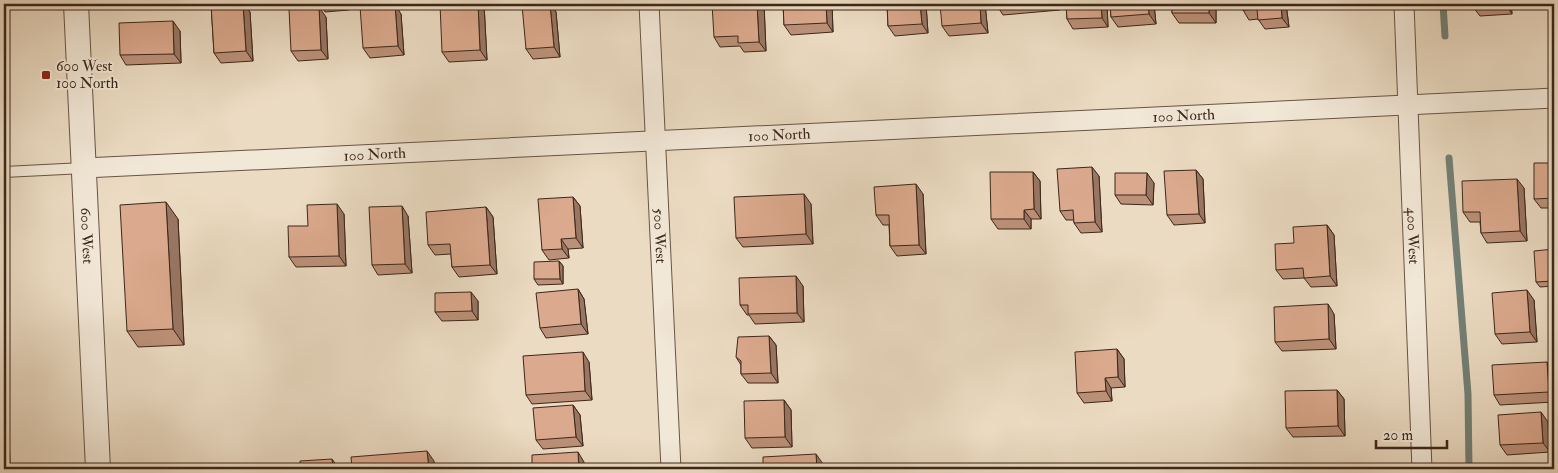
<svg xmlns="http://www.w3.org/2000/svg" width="1558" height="473" font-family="'IM FELL Double Pica',serif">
	<rect width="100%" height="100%" fill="#ebdbc2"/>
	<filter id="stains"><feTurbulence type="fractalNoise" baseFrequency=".004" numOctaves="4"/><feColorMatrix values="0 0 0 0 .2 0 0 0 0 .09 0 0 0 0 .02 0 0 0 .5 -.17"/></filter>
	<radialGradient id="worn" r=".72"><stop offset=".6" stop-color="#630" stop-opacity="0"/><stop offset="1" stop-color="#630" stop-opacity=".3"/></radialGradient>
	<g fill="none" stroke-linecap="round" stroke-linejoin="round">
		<path stroke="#738075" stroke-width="7" d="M1443,4L1445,36
			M1449,158L1468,394L1469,469"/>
		<g stroke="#685444" stroke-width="12">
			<path id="service" d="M4,172L84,168"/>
		</g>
		<g stroke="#685444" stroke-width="21">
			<g id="minor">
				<path id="s1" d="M649,4L671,469"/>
				<path id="s2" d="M1404,4L1422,469"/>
				<path id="s3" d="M84,168L1554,98"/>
			</g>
		</g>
		<g stroke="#685444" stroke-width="26">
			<g id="tertiary">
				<path id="s4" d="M76,4L98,469"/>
			</g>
		</g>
		<use href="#service" stroke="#f2e8d7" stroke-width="10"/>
		<use href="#minor" stroke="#f2e8d7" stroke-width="19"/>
		<use href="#tertiary" stroke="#f2e8d7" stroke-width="24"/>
		<g stroke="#3c271a" stroke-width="5.5">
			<path id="rail" d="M4,359L8,469"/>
		</g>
		<use href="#rail" stroke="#f2e8d7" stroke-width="4" stroke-dasharray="11" stroke-linecap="butt"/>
	</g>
	<path fill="#bc9179" stroke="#3c271a" d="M211,4H244L250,12L253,61L221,63L214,53Z
		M348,4L349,10L325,12L322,6Z
		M396,4H427L398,7Z
		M484,4L487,60L449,62L442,52Z
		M534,4H551L556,12L560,57L533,59L526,49Z
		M764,4L766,51L744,52L740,46L720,47L714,37Z
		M783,4H832L833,32L791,35L784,25Z
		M887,4H926L928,33L895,36L888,26Z
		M985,4L988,33L949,36L942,26Z
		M996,4H1060V10L1003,15Z
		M1066,4H1107L1108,27L1073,29L1067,19Z
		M1110,4H1154L1156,24L1118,27L1111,17Z
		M1172,4H1216V23H1179L1172,13Z
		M1286,4L1289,27L1265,29L1258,19L1249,20L1243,10Z
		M1472,4H1511L1512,14L1480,16L1473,7Z
		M401,14L404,55L370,58L363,48Z
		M326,17L328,59L298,61L291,51Z
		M180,31L181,63L126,65L120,55Z
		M1554,163V208H1541L1534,199Z
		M1196,170L1203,179L1205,223L1174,225L1167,215Z
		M1033,172L1040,181L1041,219H1031V229H998L991,219Z
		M1099,176L1102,232L1081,233L1074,223V220H1066L1060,211Z
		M1154,183L1153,205L1121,204L1115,195Z
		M1524,188L1527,241L1487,243L1481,233L1480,222H1470L1463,212Z
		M923,194L926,254L897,256L890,246L889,225H883L876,215Z
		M573,197L580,206L583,248L568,249L569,258L549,260L542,250Z
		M811,204L813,244L743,247L736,238Z
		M486,207L493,217L497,274L459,277L452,267L451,254L435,255L428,245Z
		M344,214L346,266L296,267L289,257L308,226Z
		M408,216L412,273L378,275L372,265Z
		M178,219L184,345L138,347L127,331Z
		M1327,225L1334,235L1337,286L1311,287L1304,278L1283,279L1276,270L1294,243Z
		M1554,249V286L1540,287L1536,282Z
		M559,261L563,266V284L538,285L534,279Z
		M803,286L804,322L755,324L749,315H747L740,305Z
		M578,289L584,299L588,334L546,338L540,328Z
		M1534,300L1537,342L1502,344L1495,334Z
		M478,301V320L442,321L435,312Z
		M1334,314L1336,349L1282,351L1275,342Z
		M769,336L776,345L778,383H748L741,374V365L736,357Z
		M1117,349L1124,359L1125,387L1111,388L1112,401L1084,403L1077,393Z
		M589,362L592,400L532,404L526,395Z
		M1547,362L1554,372V402L1500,405L1494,395Z
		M1337,390L1344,399L1345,436L1293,437L1286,428Z
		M784,400L791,410L792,447L752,448L745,438Z
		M573,405L580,415L583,446L543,449L536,440Z
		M1548,422L1550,452L1507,455L1500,445Z"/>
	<path fill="#997663" stroke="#3c271a" d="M243,4H244L250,12L253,61L246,51Z
		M345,4H348L349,10L345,5Z
		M395,4L401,14L404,55L398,46Z
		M478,4H484L487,60L480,50Z
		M550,4H551L556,12L560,57L554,47Z
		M757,4H764L766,51L759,42Z
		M826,4H832L833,32L827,23Z
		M920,4H926L928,33L922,24Z
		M980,4H985L988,33L981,23Z
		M1056,4H1060V10Z
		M1101,4H1107L1108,27L1102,18Z
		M1148,4H1154L1156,24L1149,14Z
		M1209,4H1216V23L1209,13Z
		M1281,4H1286L1289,27L1282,18Z
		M1505,4H1511L1512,14Z
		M319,7L326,17L328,59L321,50Z
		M173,21L180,31L181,63L174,54Z
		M1092,167L1099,176L1102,232L1095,222Z
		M1196,170L1203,179L1205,223L1199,214Z
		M1033,172L1040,181L1041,219L1034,209Z
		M1147,173L1154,183L1153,205L1146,195Z
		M1517,179L1524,188L1527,241L1520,231Z
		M916,184L923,194L926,254L919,245Z
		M804,194L811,204L813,244L806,234Z
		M573,197L580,206L583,248L576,238Z
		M166,202L178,219L184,345L173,329Z
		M337,204L344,214L346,266L339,256Z
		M402,206L408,216L412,273L405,264Z
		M486,207L493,217L497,274L490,265Z
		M1024,210L1031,219V229L1024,219Z
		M1327,225L1334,235L1337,286L1330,276Z
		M561,239L568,249L569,258L562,249Z
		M559,261L563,266V284L560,279Z
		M796,276L803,286L804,322L797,313Z
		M578,289L584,299L588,334L581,324Z
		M1527,290L1534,300L1537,342L1530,332Z
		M471,292L478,301V320L472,311Z
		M1328,304L1334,314L1336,349L1329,339Z
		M769,336L776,345L778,383L771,373Z
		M1117,349L1124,359L1125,387L1118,377Z
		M583,352L589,362L592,400L585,391Z
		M1547,362L1554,372V400L1549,392Z
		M1105,378L1111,388L1112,401L1106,391Z
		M1337,390L1344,399L1345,436L1338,426Z
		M784,400L791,410L792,447L785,437Z
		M573,405L580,415L583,446L576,437Z
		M1541,412L1548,422L1550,452L1543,443Z
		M427,451L434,461L435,469H429Z
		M578,452L584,462L585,469H579Z
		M816,454L823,464V469H817Z
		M332,459L339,469H333Z"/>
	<path fill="#dba98d" stroke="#3c271a" d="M211,4H243L246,51L214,53Z
		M322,4H345V5L322,6Z
		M395,4L398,46L363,48L360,6Z
		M440,4H478L480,50L442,52Z
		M534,4H550L554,47L526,49L522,5Z
		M712,4H757L759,42L738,43V36L714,37Z
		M783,4H826L827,23L784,25Z
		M887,4H920L922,24L888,26Z
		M940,4H980L981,23L942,26Z
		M996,4H1011L996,5Z
		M1066,4H1101L1102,18L1067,19Z
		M1110,4H1148L1149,14L1111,17Z
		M1172,4H1209V13H1172Z
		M1242,4H1281L1282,18L1258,20L1257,9L1243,10Z
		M1472,4H1505L1473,7Z
		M319,7L321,50L291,51L289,9Z
		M173,21L174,54L120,55L119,23Z
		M1534,163H1554V198L1534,199Z
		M1092,167L1095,222L1074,223L1073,210L1060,211L1057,169Z
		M1196,170L1199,214L1167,215L1164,171Z
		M990,172H1033L1034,209L1024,210V219H991Z
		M1115,173H1147L1146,195H1115Z
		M1517,179L1520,231L1481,233L1480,212H1463L1462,181Z
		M916,184L919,245L890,246L889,215H876L874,187Z
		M804,194L806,234L736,238L734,197Z
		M573,197L576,238L561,239L562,249L542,250L538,199Z
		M166,202L173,329L127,331L120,205Z
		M337,204L339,256L289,257L288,226H308L307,205Z
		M402,206L405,264L372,265L369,207Z
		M486,207L490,265L452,267L450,244L428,245L426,212Z
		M1327,225L1330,276L1304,278L1303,268L1276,270L1275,244L1294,243L1293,227Z
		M1554,249V281L1536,282L1534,251Z
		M559,261L560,279H534V262Z
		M796,276L797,313L748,314V305H740L739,278Z
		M578,289L581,324L540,328L536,293Z
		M1527,290L1530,332L1495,334L1492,293Z
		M471,292L472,311L435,312V293Z
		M1328,304L1329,339L1275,342L1274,307Z
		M769,336L771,373L741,374V361L736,357L738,337Z
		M1117,349L1118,377L1105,378L1106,391L1077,393L1075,352Z
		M583,352L585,391L526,395L523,356Z
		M1547,362L1549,392L1494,395L1492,365Z
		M1337,390L1338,426L1286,428L1285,391Z
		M784,400L785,437L745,438L744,401Z
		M573,405L576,437L536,440L533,408Z
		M1541,412L1543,443L1500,445L1498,415Z
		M427,451L429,469H352L351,457Z
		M578,452L579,469H532V455Z
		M816,454L817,469H763V457Z
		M332,459L333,469H300V461Z
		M1540,465V469H1498V468Z"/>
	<rect fill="#8f2418" stroke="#f2e8d7" stroke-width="2" x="41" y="70" width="10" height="10" rx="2.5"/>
	<g text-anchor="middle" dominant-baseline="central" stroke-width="4" stroke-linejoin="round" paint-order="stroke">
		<g font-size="15" fill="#3c271a" stroke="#f2e8d7" text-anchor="start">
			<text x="56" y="66">600 West<tspan x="56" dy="17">100 North</tspan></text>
		</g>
		<g font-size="15" fill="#3c271a" stroke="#f2e8d7">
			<text stroke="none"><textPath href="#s3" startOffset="1101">100 North</textPath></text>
			<text stroke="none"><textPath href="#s3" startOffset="696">100 North</textPath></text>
			<text stroke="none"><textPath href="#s3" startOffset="291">100 North</textPath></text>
			<text stroke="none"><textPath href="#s4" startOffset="232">600 West</textPath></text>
			<text stroke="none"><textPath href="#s2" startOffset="232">400 West</textPath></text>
			<text stroke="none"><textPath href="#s1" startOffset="232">500 West</textPath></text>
		</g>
	</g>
	<rect width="1558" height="473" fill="none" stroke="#ebdbc2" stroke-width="20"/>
	<rect x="5" y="5" width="1548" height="463" fill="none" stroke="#3c271a" stroke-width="2.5"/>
	<rect x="10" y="10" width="1538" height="453" fill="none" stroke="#3c271a"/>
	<path d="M1376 440v8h71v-8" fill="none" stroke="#3c271a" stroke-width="2.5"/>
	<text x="1383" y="440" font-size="15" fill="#3c271a" stroke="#f2e8d7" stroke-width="4" paint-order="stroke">20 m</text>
	<rect width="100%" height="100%" filter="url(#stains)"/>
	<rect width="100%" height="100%" fill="url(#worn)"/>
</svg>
